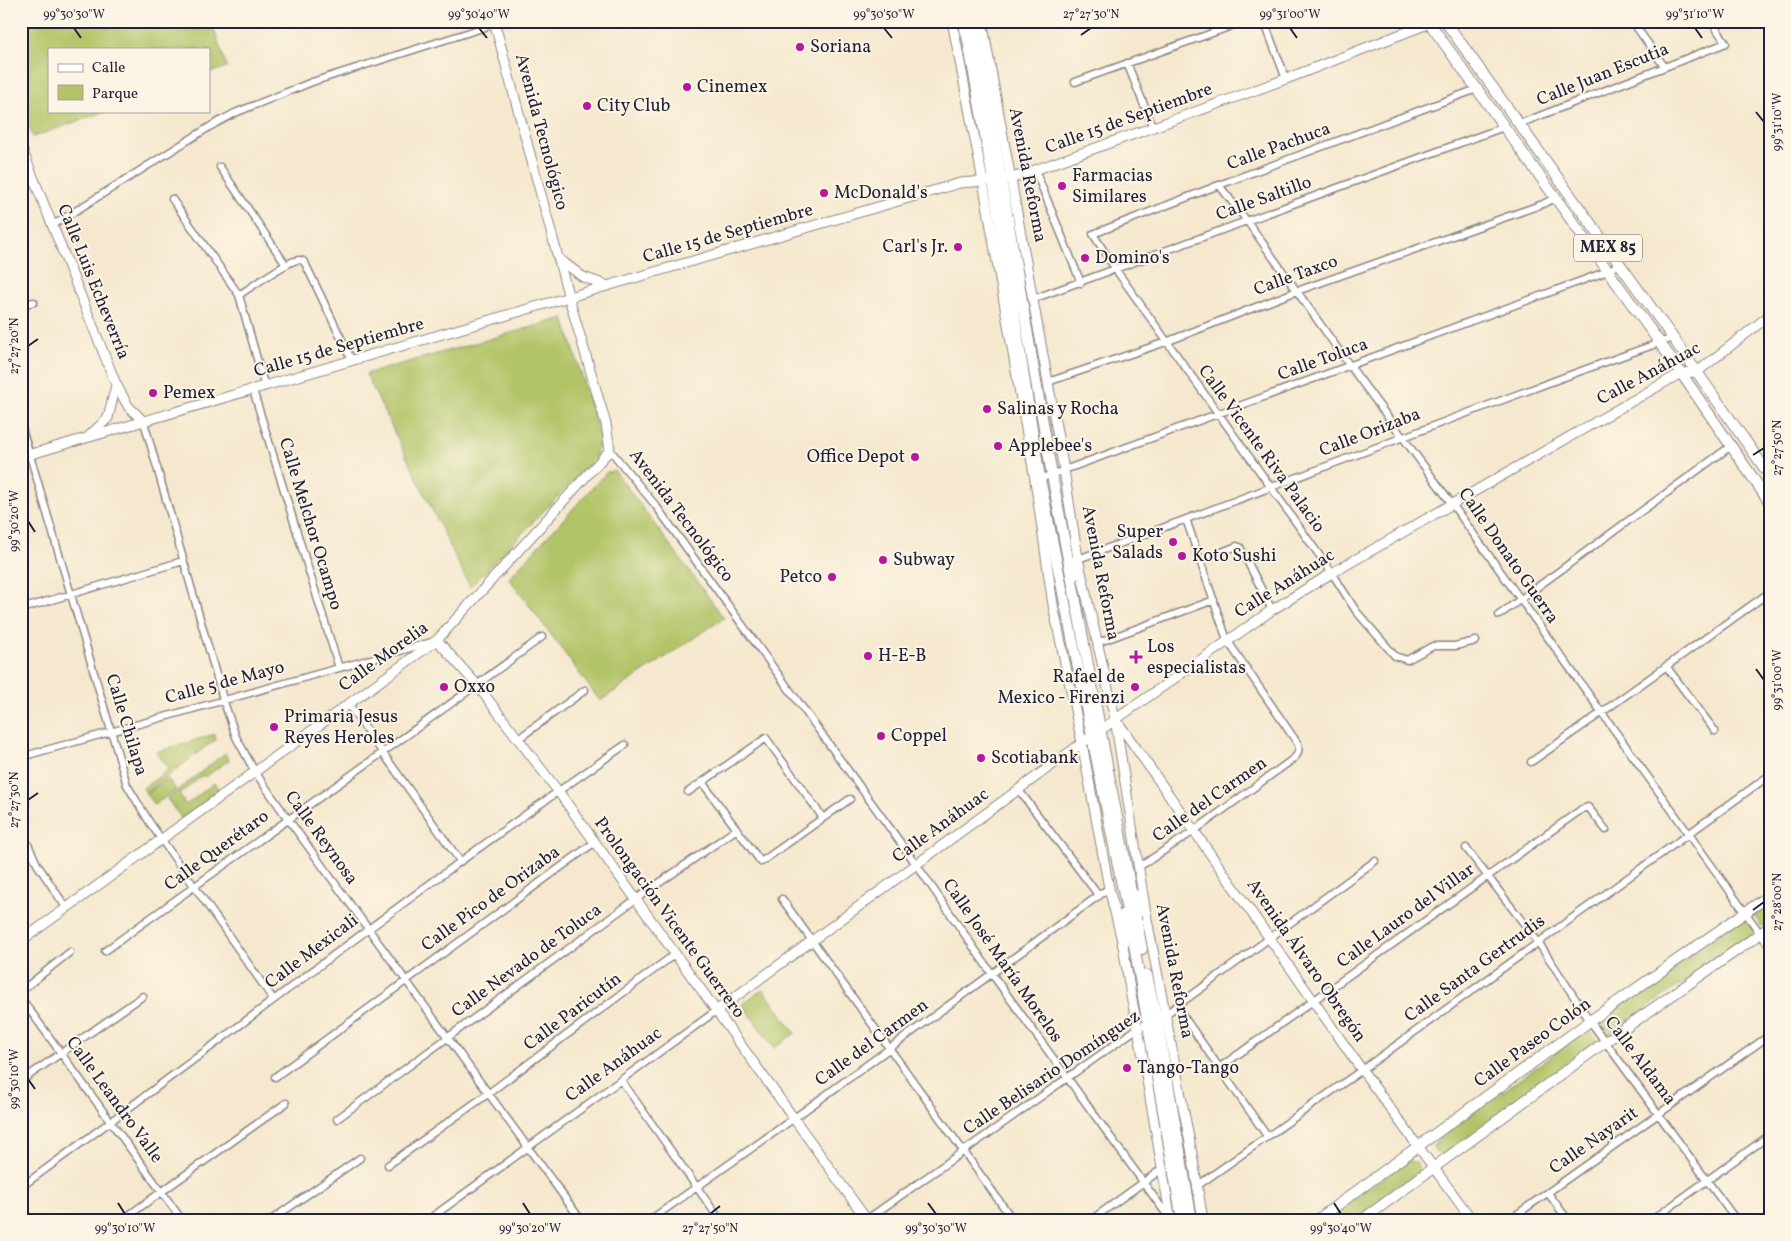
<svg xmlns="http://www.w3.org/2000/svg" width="1791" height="1241" font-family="Vollkorn,serif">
	<rect width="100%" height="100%" fill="#fcf5e5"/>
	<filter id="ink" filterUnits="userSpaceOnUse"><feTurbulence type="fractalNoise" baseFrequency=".02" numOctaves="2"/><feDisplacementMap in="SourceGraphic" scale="10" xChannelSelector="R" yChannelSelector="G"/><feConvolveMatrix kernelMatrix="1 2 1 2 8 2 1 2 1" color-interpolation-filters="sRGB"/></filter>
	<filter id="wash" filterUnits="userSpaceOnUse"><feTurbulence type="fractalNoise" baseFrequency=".0096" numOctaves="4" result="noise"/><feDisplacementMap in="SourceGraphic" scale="20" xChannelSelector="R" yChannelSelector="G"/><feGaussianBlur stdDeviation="1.12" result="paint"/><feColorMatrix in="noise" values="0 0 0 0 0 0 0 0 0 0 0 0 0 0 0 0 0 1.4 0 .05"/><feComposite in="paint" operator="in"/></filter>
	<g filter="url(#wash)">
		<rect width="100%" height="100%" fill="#f5e8ce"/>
		<path fill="#b2c467" stroke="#6a7351" d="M21,21H211L227,67L209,73V49H49V111H106L33,137L21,103Z
			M564,318L601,440L594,459L470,587L366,374Z
			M615,471L724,618L600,701L509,578L607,472Z
			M215,734L216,740L208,745L146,793L143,788L169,769L156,752Z
			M225,753L229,760L205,777L203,775L179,794L186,805L214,783L220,791L182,819L167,799Z
			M168,779L176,790L154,805L146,794Z
			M1770,897V922L1762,927L1751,911Z
			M1744,916L1756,932L1609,1034L1600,1021Z
			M763,989L795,1033L774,1048L742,1004Z
			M1588,1029L1599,1042L1447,1154L1441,1155L1435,1152L1433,1146L1437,1140Z
			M1412,1161L1417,1164L1419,1170L1416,1175L1354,1220H1337L1332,1214L1406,1162Z"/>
	</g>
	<g filter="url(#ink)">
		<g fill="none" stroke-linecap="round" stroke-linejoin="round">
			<g stroke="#8c8584" stroke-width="9">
				<path id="street" d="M1264,21L1286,79
					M1632,21L1664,66
					M1127,63L1153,127
					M1075,82L1229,27
					M1519,124L1726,43L1711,21
					M220,167L286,265
					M1035,170L1081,283
					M1219,185L1247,221L1350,366L1452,504L1770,947
					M172,199L239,295L265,387
					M53,225L211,126L235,113L312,82L495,24
					M239,295C250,288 287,261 298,260C302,260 302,260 305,263L352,361
					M1033,299L1504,127
					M21,305L34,302
					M1048,382L1166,342L1297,291L1543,204L1555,198
					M253,390L339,668
					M144,422L223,699L236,737L255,772L288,819L581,1220
					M21,425L127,785L150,823L273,999
					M610,450L656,506L916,864L992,974L1170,1219
					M1037,480L1608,271L1619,264
					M1212,556L1237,546L1240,547L1272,610
					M1078,559C1277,487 1473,408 1673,338
					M21,609L183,561
					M1499,615L1731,446
					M1476,641L1455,646H1433L1407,660L1395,656L1356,611L1332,573L1116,270L1093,234L1219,185L1477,89
					M1097,643L1214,600
					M1666,666L1715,731
					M348,704L460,861
					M518,739L585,690
					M21,757L432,642
					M1531,762L1601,713L1770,592
					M702,782L761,862L850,799
					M1018,789L1099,896
					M688,792L766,738L823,818
					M21,829L37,864L67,909
					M1466,848L1538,942L1590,1021L1736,1220
					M1139,867L1194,831L1289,762C1296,757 1300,754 1298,744L1227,640L1186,519
					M782,899L1013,1220
					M105,951C250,845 398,744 542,637
					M21,991L70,952
					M21,998L182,1220
					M1177,1007L1267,1136
					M1162,1017L1375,861
					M1219,1068L1582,809L1588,807L1606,830
					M275,1077L595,842
					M621,1080L720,1220
					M21,1081L143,996
					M337,1119L636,899L737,829
					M388,1165L489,1093L675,954
					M1197,1186L1362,1070L1770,775
					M21,1187C223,1041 419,886 625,745
					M1548,1193L1568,1220
					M122,1220L286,1103
					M271,1220L360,1158
					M428,1220L716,1011
					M650,1220L793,1119L1109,888
					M866,1220L1138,1028L1151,1023
					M1091,1220L1162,1169
					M1509,1220L1770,1035
					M1652,1220L1770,1135"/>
			</g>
			<g stroke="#8c8584" stroke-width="11">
				<path id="secondary" d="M952,21L983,181L1035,480L1053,605L1082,743L1109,888L1123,945L1131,996L1138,1028L1171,1220
					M982,21L1064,470L1078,559L1115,719L1146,914L1191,1148L1203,1220
					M21,147L116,384L128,406L144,422
					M559,259L583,277L608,286
					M90,435L108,418L116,385
					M21,457L960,183L1010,179L1286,79L1435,21
					M437,640L477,685L558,791L867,1220
					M1117,721L1362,1070L1472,1220
					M21,941L437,640L610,450L606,424L569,298L494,21
					M716,1011L1082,743L1272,610L1332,573L1681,373L1697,372L1770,315"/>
			</g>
			<g stroke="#8c8584" stroke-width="12">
				<path id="primary" d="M963,21L968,40L993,180L1040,479L1134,945L1182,1220
					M974,21L1052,475L1142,949
					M1428,21L1675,364L1770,503
					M1445,21L1673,338L1770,476
					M1074,575V570L1078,559
					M1135,895L1146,914
					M1123,945L1124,914
					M1147,975L1157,1020L1192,1220
					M1317,1220L1590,1021L1770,895
					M1362,1220L1605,1042L1770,927"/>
			</g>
			<use href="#street" stroke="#fff" stroke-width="6"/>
			<use href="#secondary" stroke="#fff" stroke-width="9"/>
			<use href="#primary" stroke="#fff" stroke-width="10"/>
		</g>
	</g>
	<path fill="none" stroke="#22223b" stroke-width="2" d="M74,28L81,38M479,28L487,38M884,28L892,38M1290,28L1297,38M1695,28L1702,38M1081,35L1091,28M1756,112L1764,122M28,346L38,339M1753,455L1764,448M28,521L35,532M1756,669L1764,680M28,800L38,793M1753,910L1764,902M28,1079L35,1089M118,1203L125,1214M523,1203L530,1214M928,1203L936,1214M1334,1203L1341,1214M710,1214L720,1206"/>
	<g fill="#b5179e" stroke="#fcf5e5" stroke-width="2">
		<circle cx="800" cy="47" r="5"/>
		<circle cx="687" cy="87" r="5"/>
		<circle cx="587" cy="106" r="5"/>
		<circle cx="1062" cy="186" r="5"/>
		<circle cx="824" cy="193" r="5"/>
		<circle cx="958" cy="247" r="5"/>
		<circle cx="1085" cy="258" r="5"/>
		<circle cx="153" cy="393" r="5"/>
		<circle cx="987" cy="409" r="5"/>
		<circle cx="998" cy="446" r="5"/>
		<circle cx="915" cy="457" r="5"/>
		<circle cx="1173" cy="542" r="5"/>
		<circle cx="1182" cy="556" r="5"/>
		<circle cx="883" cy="560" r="5"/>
		<circle cx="832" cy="577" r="5"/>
		<circle cx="868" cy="656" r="5"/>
		<path d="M1133.5 649.5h5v5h5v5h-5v5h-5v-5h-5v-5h5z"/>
		<circle cx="444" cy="687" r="5"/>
		<circle cx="1135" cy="687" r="5"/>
		<circle cx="274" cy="727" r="5"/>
		<circle cx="881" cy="736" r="5"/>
		<circle cx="981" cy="758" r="5"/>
		<circle cx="1127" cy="1068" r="5"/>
	</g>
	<g text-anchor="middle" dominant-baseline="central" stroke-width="4" stroke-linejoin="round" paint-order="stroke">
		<rect fill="#fcf5e5" stroke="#63616e" stroke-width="1" x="1574" y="234.5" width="68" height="27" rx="4"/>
		<g font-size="16" font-weight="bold" fill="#22223b">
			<text x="1608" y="248">MEX 85</text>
		</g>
		<g font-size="18" fill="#22223b" stroke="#fcf5e5" text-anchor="start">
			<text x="810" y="47">Soriana</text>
			<text x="697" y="87">Cinemex</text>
			<text x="597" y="106">City Club</text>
			<text x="1072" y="176">Farmacias<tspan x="1072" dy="21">Similares</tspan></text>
			<text x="834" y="193">McDonald's</text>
			<text x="948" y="247" text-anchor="end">Carl's Jr.</text>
			<text x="1095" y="258">Domino's</text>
			<text x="163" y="393">Pemex</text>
			<text x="997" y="409">Salinas y Rocha</text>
			<text x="1008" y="446">Applebee's</text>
			<text x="905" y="457" text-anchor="end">Office Depot</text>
			<text x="1163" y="532" text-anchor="end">Super<tspan x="1163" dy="21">Salads</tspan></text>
			<text x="1192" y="556">Koto Sushi</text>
			<text x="893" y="560">Subway</text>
			<text x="822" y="577" text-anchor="end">Petco</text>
			<text x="1147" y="647">Los<tspan x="1147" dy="21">especialistas</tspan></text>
			<text x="878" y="656">H-E-B</text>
			<text x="1125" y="677" text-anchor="end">Rafael de<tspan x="1125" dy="21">Mexico - Firenzi</tspan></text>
			<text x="454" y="687">Oxxo</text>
			<text x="284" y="717">Primaria Jesus<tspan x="284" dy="21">Reyes Heroles</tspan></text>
			<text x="891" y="736">Coppel</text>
			<text x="991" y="758">Scotiabank</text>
			<text x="1137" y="1068">Tango-Tango</text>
		</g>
		<g font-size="18" fill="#22223b" stroke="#fcf5e5">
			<text transform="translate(1603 75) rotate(-22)">Calle Juan Escutia</text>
			<text transform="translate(1129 119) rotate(-20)">Calle 15 de Septiembre</text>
			<text transform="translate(541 132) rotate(75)">Avenida Tecnológico</text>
			<text transform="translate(1279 147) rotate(-20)">Calle Pachuca</text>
			<text transform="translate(1027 175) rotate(79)">Avenida Reforma</text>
			<text transform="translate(1264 199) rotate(-20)">Calle Saltillo</text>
			<text transform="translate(728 234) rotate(-16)">Calle 15 de Septiembre</text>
			<text transform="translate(1296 276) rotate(-20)">Calle Taxco</text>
			<text transform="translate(93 282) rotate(68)">Calle Luis Echeverría</text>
			<text transform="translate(339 348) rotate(-16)">Calle 15 de Septiembre</text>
			<text transform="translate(1323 360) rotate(-20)">Calle Toluca</text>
			<text transform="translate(1649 374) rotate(-28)">Calle Anáhuac</text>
			<text transform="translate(1370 433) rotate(-21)">Calle Orizaba</text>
			<text transform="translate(1261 449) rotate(54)">Calle Vicente Riva Palacio</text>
			<text transform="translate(681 516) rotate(53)">Avenida Tecnológico</text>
			<text transform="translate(310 524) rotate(73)">Calle Melchor Ocampo</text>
			<text transform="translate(1508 556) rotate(55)">Calle Donato Guerra</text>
			<text transform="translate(1100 573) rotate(79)">Avenida Reforma</text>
			<text transform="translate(1285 584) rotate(-32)">Calle Anáhuac</text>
			<text transform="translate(384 657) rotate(-36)">Calle Morelia</text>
			<text transform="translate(225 683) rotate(-15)">Calle 5 de Mayo</text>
			<text transform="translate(126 725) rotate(73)">Calle Chilapa</text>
			<text transform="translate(1210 800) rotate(-35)">Calle del Carmen</text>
			<text transform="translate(941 826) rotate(-36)">Calle Anáhuac</text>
			<text transform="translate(321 838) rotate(54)">Calle Reynosa</text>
			<text transform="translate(217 851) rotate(-36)">Calle Querétaro</text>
			<text transform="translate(491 899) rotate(-36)">Calle Pico de Orizaba</text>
			<text transform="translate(1406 916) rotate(-36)">Calle Lauro del Villar</text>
			<text transform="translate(669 918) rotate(54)">Prolongación Vicente Guerrero</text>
			<text transform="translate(312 952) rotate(-37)">Calle Mexicali</text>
			<text transform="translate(527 961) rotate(-36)">Calle Nevado de Toluca</text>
			<text transform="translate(1002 961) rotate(55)">Calle José María Morelos</text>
			<text transform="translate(1306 961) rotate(55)">Avenida Álvaro Obregón</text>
			<text transform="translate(1475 969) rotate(-36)">Calle Santa Gertrudis</text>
			<text transform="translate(1174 971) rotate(79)">Avenida Reforma</text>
			<text transform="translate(573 1012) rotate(-37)">Calle Paricutín</text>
			<text transform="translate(872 1043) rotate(-36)">Calle del Carmen</text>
			<text transform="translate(1533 1043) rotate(-36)">Calle Paseo Colón</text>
			<text transform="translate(1640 1061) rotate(53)">Calle Aldama</text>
			<text transform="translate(614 1065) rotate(-36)">Calle Anáhuac</text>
			<text transform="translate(1052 1073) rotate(-34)">Calle Belisario Domínguez</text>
			<text transform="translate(114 1100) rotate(54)">Calle Leandro Valle</text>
			<text transform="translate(1594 1141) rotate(-35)">Calle Nayarit</text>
		</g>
	</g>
	<rect width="1791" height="1241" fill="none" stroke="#fcf5e5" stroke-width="55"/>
	<rect x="48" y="48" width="162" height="65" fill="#fcf5e5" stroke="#a5a1a1"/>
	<rect x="58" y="64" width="25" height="8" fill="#ffffff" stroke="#a5a1a1"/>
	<text x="92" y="72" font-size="15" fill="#22223b">Calle</text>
	<rect x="58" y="85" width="25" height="15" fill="#b2c467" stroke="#a5a1a1"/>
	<text x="92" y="98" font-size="15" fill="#22223b">Parque</text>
	<rect x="28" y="28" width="1736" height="1186" fill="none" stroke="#22223b" stroke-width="2"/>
	<g font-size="12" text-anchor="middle" fill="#22223b">
		<text x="74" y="18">99°30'30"W</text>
		<text x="479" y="18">99°30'40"W</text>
		<text x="884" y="18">99°30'50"W</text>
		<text x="1091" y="18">27°27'30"N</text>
		<text x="1290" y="18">99°31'00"W</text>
		<text x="1695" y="18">99°31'10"W</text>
		<text transform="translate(1777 122) rotate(-90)" y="4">99°31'10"W</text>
		<text transform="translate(14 346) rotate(-90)" y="4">27°27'20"N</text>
		<text transform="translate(1777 448) rotate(-90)" y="4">27°27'50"N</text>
		<text transform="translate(14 521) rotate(-90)" y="4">99°30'20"W</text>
		<text transform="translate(1777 680) rotate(-90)" y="4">99°31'00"W</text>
		<text transform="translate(14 800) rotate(-90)" y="4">27°27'30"N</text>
		<text transform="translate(1777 902) rotate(-90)" y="4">27°28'00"N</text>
		<text transform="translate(14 1079) rotate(-90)" y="4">99°30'10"W</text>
		<text x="125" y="1232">99°30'10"W</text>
		<text x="530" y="1232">99°30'20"W</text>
		<text x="710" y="1232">27°27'50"N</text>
		<text x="936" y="1232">99°30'30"W</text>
		<text x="1341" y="1232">99°30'40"W</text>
	</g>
</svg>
